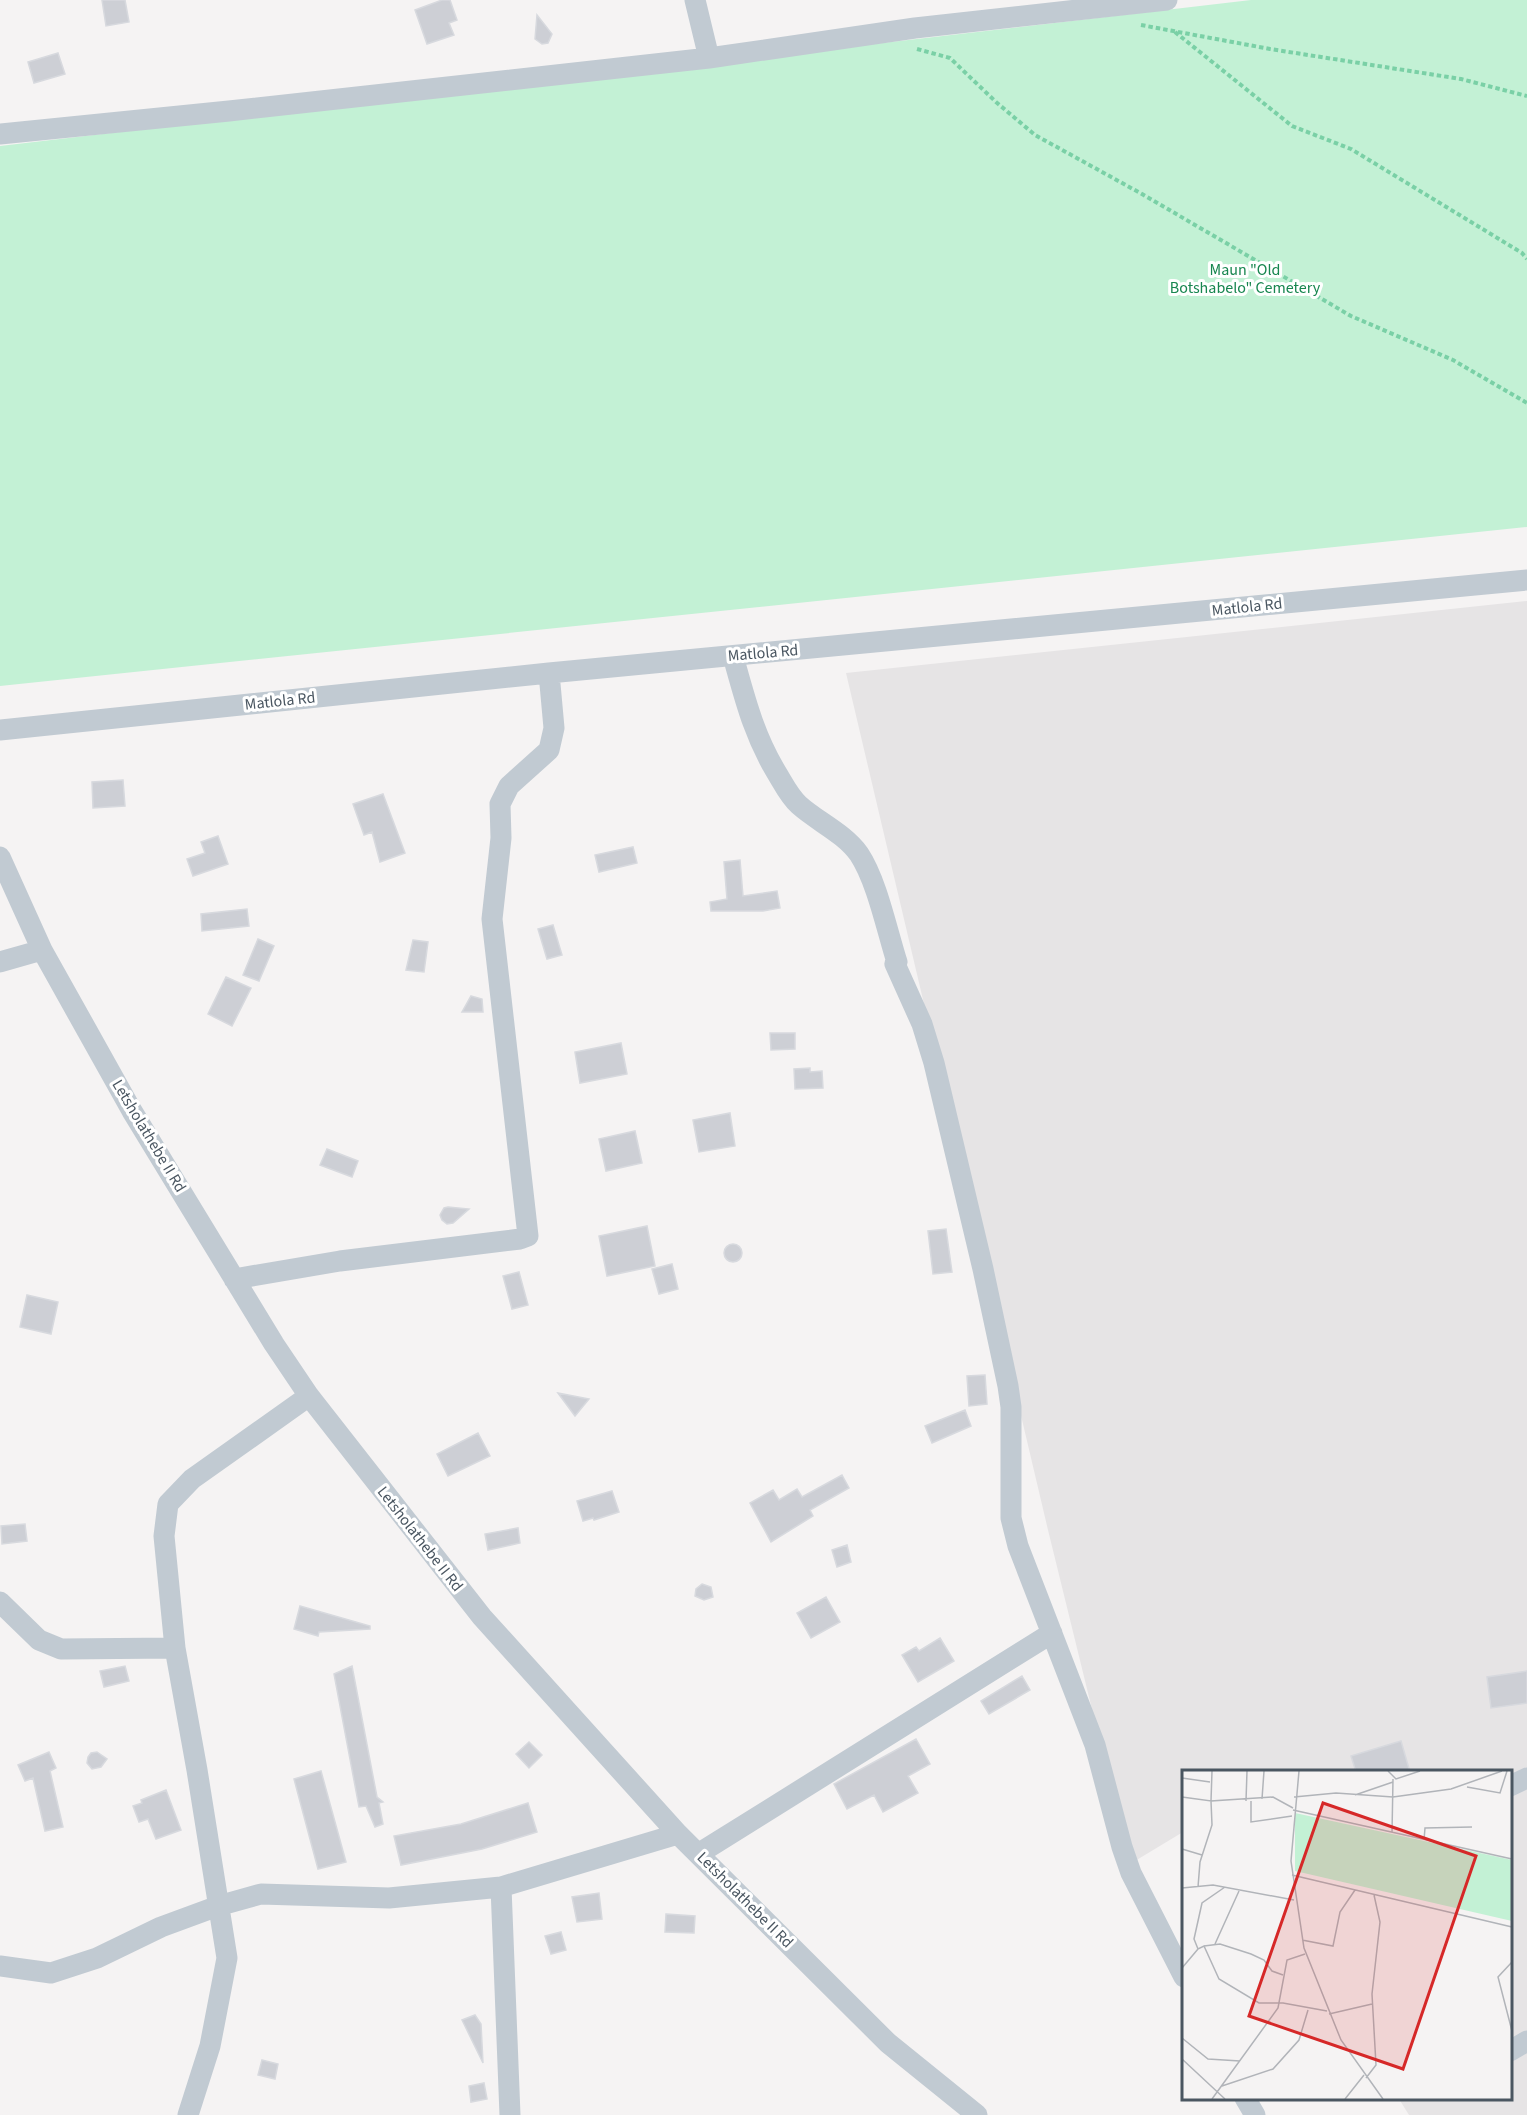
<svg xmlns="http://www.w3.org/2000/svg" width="1527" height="2115" font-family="'Source Sans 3',sans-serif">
	<rect width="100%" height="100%" fill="#f5f3f3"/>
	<path fill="#e6e4e5" d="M1527,601V2115H1409L1399,2099L1510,2098V1772H1184L1183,1832L1130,1864L1048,1530L846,673Z"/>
	<path fill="#c3f1d5" d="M1251,0H1527V527L0,686V146Z"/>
	<path fill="#cdcfd5" stroke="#d7d9de" stroke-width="1.5" d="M102,0H125L129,22L106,26Z
		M442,0H450L457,20L449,23L454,35L427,44L415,10Z
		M537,15L552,34L548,43L542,44L535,39Z
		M58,53L65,74L34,83L28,62Z
		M123,780L125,806L93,808L92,782Z
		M383,794L405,853L380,862L372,832L364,835L353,804Z
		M218,836L228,864L193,876L187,859L205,853L201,842Z
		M633,847L637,863L599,872L595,855Z
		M740,860L743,896L777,891L780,908L763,911H711L710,902L727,899L724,862Z
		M247,909L249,926L202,931L201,914Z
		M553,925L562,955L547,959L538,929Z
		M258,939L274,946L259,981L243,975Z
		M413,940L428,942L424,972L406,970Z
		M226,977L251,988L232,1026L208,1014Z
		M471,996L482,999L483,1012H462Z
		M770,1033H795V1049L771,1050Z
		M621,1043L627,1074L580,1083L575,1052Z
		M810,1068V1072L822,1071L823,1088L795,1089L794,1069Z
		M730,1113L735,1146L699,1152L693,1120Z
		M635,1131L642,1163L606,1171L599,1139Z
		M327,1149L358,1161L352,1177L320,1165Z
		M448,1207L469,1209L453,1223L447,1224L442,1220L440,1215L444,1208Z
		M647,1226L655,1266L607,1276L599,1236Z
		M946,1229L952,1272L933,1274L928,1231Z
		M724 1253a9 9 0 1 1 18 0a9 9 0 1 1-18 0Z
		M672,1264L678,1289L659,1294L652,1269Z
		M519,1272L528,1305L512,1309L503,1276Z
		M27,1295L58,1302L51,1334L20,1327Z
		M985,1375L987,1404L969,1406L967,1376Z
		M558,1393L589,1399L575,1416Z
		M965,1410L971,1426L932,1443L925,1426Z
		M478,1433L490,1456L448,1476L437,1454Z
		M842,1475L849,1488L810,1510L813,1516L771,1542L750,1503L773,1490L779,1500L797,1489L802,1497Z
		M612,1491L619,1512L594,1520L593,1518L583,1521L577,1501Z
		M25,1524L27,1541L2,1544L1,1526Z
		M518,1528L520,1543L488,1550L485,1534Z
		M847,1545L851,1562L837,1567L832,1550Z
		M702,1584L711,1587L713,1597L704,1600L695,1596L696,1589Z
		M826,1597L840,1622L811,1638L797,1613Z
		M300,1606L370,1626V1629L319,1632L318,1636L294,1629Z
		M940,1638L954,1661L918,1682L902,1655L916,1647L919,1651Z
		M125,1666L129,1681L104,1687L100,1671Z
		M352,1666L377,1797L383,1802L379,1803L383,1824L375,1827L366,1806L359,1807L334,1674Z
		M1527,1671V1703L1491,1708L1487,1677Z
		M1022,1676L1030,1690L989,1714L981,1701Z
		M916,1739L930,1764L908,1776L918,1793L883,1812L874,1795L847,1809L834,1784Z
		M1401,1741L1410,1772H1356L1351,1756Z
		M529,1742L542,1755L529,1768L516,1754Z
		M49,1752L56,1768L50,1771L63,1827L45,1831L33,1778L25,1781L18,1765Z
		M97,1752L107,1759L101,1767L92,1769L87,1763L88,1757L91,1753Z
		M321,1771L346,1862L318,1869L294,1779Z
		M166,1790L181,1830L156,1839L148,1819L139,1822L133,1806L142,1803L141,1800Z
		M528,1803L537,1832L482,1849L401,1865L394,1836L461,1824Z
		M599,1893L602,1919L577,1922L572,1897Z
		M666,1914L695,1916L694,1933L665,1932Z
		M561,1932L566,1950L551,1954L545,1936Z
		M475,2015L481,2024L483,2063L462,2020Z
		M262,2060L278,2064L275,2079L258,2075Z
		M484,2083L487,2099L471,2102L469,2086Z"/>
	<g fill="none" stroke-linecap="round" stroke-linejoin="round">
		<path stroke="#7ad0a6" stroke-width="4" stroke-dasharray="4.5 3" stroke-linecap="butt" d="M1141,25L1270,49L1461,79L1527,96
			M1175,32L1292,126L1351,149L1522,253L1527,259
			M917,49L950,58L996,102L1035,135L1142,194L1351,316L1453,360L1527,403"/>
		<path stroke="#c1cad2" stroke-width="21" d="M695,0L709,58
			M0,134L229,111L709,58L915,28L1167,0
			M733,656C745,699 754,736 778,775C784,785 790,797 799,805C818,822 844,833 859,854C877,881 887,931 897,962L895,964L922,1024L934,1063L983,1269L1008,1386L1011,1407V1518L1018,1546L1095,1745L1122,1847L1131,1873L1184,1977
			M0,730L549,673L1527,580
			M0,857L42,950L132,1111L274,1344L309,1396L482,1617L678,1834L888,2043L977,2115
			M0,962L42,950
			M234,1279L340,1261L520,1239L528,1236L492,919L501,838L500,804L509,786L549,750L554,728L549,673
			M0,1602L39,1640L61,1649L175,1648
			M1510,1786L1527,1778
			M698,1854L1052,1633
			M501,1887L510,2115
			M0,1966L51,1973L97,1958L161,1927L218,1906L261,1894L389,1898L501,1887L678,1834
			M1510,2051L1527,2041
			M1245,2098L1255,2115
			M188,2115L210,2046L227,1958L197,1770L175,1648L164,1536L168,1504L192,1479L309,1396"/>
	</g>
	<g text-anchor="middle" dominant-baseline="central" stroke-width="6" stroke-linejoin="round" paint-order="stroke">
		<g font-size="16" fill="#17864f" stroke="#fff">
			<text x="1245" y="270">Maun "Old<tspan x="1245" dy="18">Botshabelo" Cemetery</tspan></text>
		</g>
		<g font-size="16" fill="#4a5661" stroke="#fff">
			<text transform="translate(1247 607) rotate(-6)">Matlola Rd</text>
			<text transform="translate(763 653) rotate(-5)">Matlola Rd</text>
			<text transform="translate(280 701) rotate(-6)">Matlola Rd</text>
			<text transform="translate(149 1136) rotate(59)">Letsholathebe II Rd</text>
			<text transform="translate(420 1539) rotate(52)">Letsholathebe II Rd</text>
			<text transform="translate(745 1900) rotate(45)">Letsholathebe II Rd</text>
		</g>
	</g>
	<g transform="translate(1182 1770)">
		<rect width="330" height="330" fill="#f5f3f3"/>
		<path d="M113,43L330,90V151L113,101Z" fill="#c3f1d5"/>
		<path fill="none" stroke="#b1b4b9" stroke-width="1.5" d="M117,1L109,91L122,178L159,270L201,329M206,1L214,9L238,1M0,8L28,12M285,17L318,23L325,1M173,25L211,12M0,27L29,31L30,1M112,27L154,23L211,27L269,19L320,1M80,29L82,1M64,31L65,1M69,31V52L110,46M111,40L330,89M210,63L211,9M242,70L243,58L290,57M0,79L20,85M110,105L330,157M16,117L18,92L30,55L29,31L91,27L111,38M43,117L20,133L12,169L16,179L22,176L37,209L77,233H101L145,241M0,118L31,115L112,130M120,170L151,176L158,142L173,120M33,174L57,121M22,176L38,174L69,184L82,190L90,201L101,205M330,192L316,207L330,261M0,198L16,179M147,244L190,234M0,268L26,289L58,291M0,289L43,329M184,308L194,295L190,224L198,152L192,125M40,316L91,299L117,270L126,240M30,329L96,238L105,190L123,184M163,329L182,305"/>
		<path fill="#d62828" fill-opacity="0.15" stroke="#d62828" stroke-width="3" d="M141,33L294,86L221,299L67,246Z"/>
		<rect width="330" height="330" fill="none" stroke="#4a5661" stroke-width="3"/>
	</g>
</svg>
